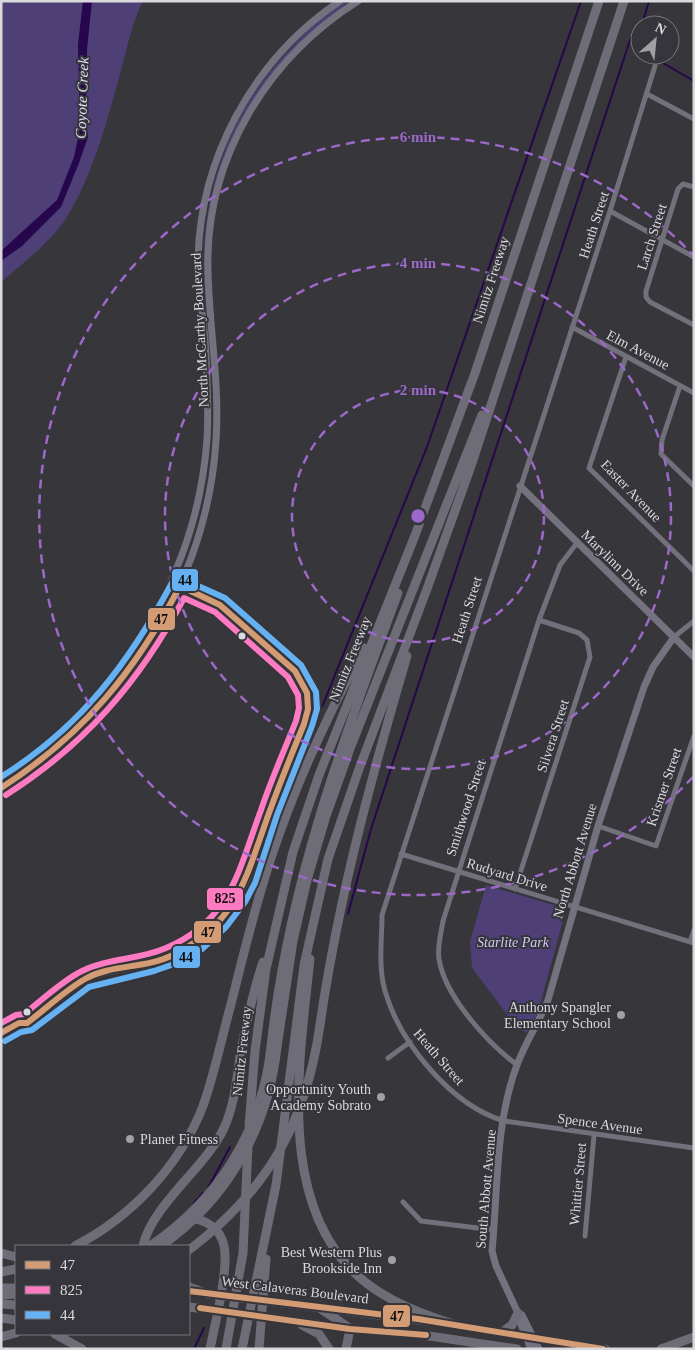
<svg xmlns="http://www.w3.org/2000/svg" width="695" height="1350" font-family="'Times New Roman',serif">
	<rect width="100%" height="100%" fill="#37363a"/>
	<path fill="#4e4076" d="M1,1H143C131,24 127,50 120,74C107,122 89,188 60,227C43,248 22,264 1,282Z
		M349,1L314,31L241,123L208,231L211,340C190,231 214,126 293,46C306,32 331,7 349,1Z
		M486,885L560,907L563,911L564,917L538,1012L527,1033L515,1025L472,968L470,942Z"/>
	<path fill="#26074d" d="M83,1H92L87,50L86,119L88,137L79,163L61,207L22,246L1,261V251L57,200L74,157L80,128L78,44Z"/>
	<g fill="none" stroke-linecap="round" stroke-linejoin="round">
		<path stroke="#26074d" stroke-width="2" d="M642,25L649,1
			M640,31V40
			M649,55L694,81
			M322,707L427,447L581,1
			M348,914L371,829L631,37
			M208,1188L230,1147
			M194,1203L203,1193
			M194,1349L204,1328"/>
		<path stroke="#72707b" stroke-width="5" d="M655,66L610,211L382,915C382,939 378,967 385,991C400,1043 451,1105 504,1121L694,1148
			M647,94L694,119
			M694,187L683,184L678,189L646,291V297L650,302L694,325
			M610,211L694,257
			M572,327L694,393
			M626,357L589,468L694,571
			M680,386L662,440L661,454L694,486
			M674,637L694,621
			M598,826L656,846L694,736
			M401,854L694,943
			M515,889L590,657L587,640L579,633L539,620
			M690,942L694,930
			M388,1058L410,1042
			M517,1065C488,1043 445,997 439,959C437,948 441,933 443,921L539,620L560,565L577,543
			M403,1202L421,1221L494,1230
			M585,1236L594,1135"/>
		<path stroke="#74727e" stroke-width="7" d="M520,486L694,657
			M1,777C117,702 197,579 207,439C209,407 207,373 205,340C203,316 198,293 198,269C197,162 252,60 340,1
			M1,788C122,716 207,582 216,441C220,383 209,328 208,270C205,160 266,59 358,1
			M1,1033L19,1023H27
			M1,1043L23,1030L27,1023L85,979L102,973L152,963L171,956L197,942L220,921L238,897L247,879L269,812L306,717L307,693L295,671L220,605L176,584
			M518,1313L522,1315L539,1349
			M531,1349L518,1317V1313L496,1266L492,1251C498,1190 495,1123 517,1065C525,1043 539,1022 548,1000L598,826L644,687L653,667L674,637"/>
		<path stroke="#6e6c76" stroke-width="9" d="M310,959C299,1065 272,1221 376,1290C402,1307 430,1317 459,1326
			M320,1025C338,900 371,778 407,656
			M271,1047C288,886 342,743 398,593
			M277,1047L293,941L307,880L326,816L351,746L482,415
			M249,1126L255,1051L266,969L293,852L319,775L414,538L475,373L599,1
			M187,1219C204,1217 221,1229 224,1246C229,1270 215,1323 210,1349
			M75,1246C131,1217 180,1166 203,1106C214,1075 221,1041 230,1008C243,957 255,905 272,855C296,783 328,714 364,648
			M143,1246C152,1205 206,1167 224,1128C235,1104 237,1076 241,1050C247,1020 253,991 263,962
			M1,1253L16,1257
			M1,1272L16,1269
			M189,1287L208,1294
			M1,1288H16
			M1,1295L16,1294
			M284,1303L427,1321
			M1,1304L16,1305
			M189,1307L206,1309
			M321,1309L348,1327
			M1,1318L16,1320
			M281,1319L350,1329L416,1334L517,1349
			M302,1325L319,1334L329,1349
			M455,1325L605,1349
			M502,1332L512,1325L518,1313
			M55,1334L82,1349
			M1,1337L16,1333
			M226,1349L243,1253L248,1146
			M242,1349L276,1185L304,965L328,859L359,769L427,589L471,466L624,1
			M259,1349L266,1259
			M346,1349L350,1329
			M661,1349L694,1337"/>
		<path stroke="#6e6c76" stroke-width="9" d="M150,1246C219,1199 262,1130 271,1047
			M161,1246C228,1199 268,1128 277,1047
			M189,1250C268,1190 306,1123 320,1025
			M208,1294L284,1303
			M206,1309L281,1319"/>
		<g stroke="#36353b" stroke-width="10">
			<path id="bus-1" d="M1,788C83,735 135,672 180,586L220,605L295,671L307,693L308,709L304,724C292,753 280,783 269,813C246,876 239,922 173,955C145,969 111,964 85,979C64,991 46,1009 27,1023H19L1,1033
				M189,1291L418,1319L603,1349
				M200,1308L350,1329L426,1335"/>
		</g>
		<g stroke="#36353b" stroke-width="10">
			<path id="bus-2" d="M1,1023L16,1015L24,1014C41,1001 63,980 82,971C108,958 139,960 166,948C231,921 239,869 261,810C271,780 284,751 296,721L299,708L298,695L288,677L215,612L184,598C140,681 86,744 6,795"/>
		</g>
		<g stroke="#36353b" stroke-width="10">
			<path id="bus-3" d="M1,777C81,727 129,663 173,581L178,577L225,598L301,665L316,692L317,709L312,726L277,815L255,883L245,902L226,927L202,949L174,964L154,971L89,987L32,1030L21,1032L5,1041"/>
		</g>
		<use href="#bus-1" stroke="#d39c74" stroke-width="6"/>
		<use href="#bus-2" stroke="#fe7ac1" stroke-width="6"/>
		<use href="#bus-3" stroke="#66b1f2" stroke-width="6"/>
	</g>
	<g fill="none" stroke="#9c69ca" stroke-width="2.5" stroke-dasharray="9 6">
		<circle cx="418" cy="516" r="126"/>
		<circle cx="418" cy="516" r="253"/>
		<path d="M693 777A379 379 0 1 1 693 255"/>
	</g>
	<g fill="#dad9dd" stroke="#36353b" stroke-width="2">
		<circle cx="242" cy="636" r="4.5"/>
		<circle cx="27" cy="1012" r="4.5"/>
	</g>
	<g fill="#a1a0a4" stroke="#36353b" stroke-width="2">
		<circle cx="621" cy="1015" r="5"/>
		<circle cx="381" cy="1097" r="5"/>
		<circle cx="130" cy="1139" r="5"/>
		<circle cx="392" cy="1260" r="5"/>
	</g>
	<g text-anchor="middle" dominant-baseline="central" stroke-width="4" stroke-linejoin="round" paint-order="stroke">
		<g font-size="14" fill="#dad9dd" stroke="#36353b">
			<text transform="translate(594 225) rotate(-72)">Heath Street</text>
			<text transform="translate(652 237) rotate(-72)">Larch Street</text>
			<text transform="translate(491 280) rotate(-72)">Nimitz Freeway</text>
			<text transform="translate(200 330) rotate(-93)">North McCarthy Boulevard</text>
			<text transform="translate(638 350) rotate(28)">Elm Avenue</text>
			<text transform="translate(631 491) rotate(46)">Easter Avenue</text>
			<text transform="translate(615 563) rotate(44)">Marylinn Drive</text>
			<text transform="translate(467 610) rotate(-72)">Heath Street</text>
			<text transform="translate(350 659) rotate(-68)">Nimitz Freeway</text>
			<text transform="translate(553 736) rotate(-72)">Silvera Street</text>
			<text transform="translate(664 787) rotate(-71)">Krismer Street</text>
			<text transform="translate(466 808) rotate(-72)">Smithwood Street</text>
			<text transform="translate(575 861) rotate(-73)">North Abbott Avenue</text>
			<text transform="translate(507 875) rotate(17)">Rudyard Drive</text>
			<text transform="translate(242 1051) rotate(-84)">Nimitz Freeway</text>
			<text transform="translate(439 1057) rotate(49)">Heath Street</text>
			<text transform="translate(600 1124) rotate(8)">Spence Avenue</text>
			<text transform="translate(578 1184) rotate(-85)">Whittier Street</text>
			<text transform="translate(486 1189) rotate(-85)">South Abbott Avenue</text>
			<text transform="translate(295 1290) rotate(7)">West Calaveras Boulevard</text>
		</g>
		<g font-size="14" font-style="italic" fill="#d2c9f5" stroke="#36353b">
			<text x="513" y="942">Starlite Park</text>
		</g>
		<g font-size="14" fill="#dad9dd" stroke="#36353b" text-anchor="end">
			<text x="611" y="1007">Anthony Spangler<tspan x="611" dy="16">Elementary School</tspan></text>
			<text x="371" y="1089">Opportunity Youth<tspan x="371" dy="16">Academy Sobrato</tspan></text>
			<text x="140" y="1139" text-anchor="start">Planet Fitness</text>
			<text x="382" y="1252">Best Western Plus<tspan x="382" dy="16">Brookside Inn</tspan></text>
		</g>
		<g font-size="15" font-style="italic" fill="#e0dcf2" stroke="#36353b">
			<text transform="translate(82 98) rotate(-88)">Coyote Creek</text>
		</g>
	</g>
	<circle cx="418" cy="516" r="8" fill="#9c69ca" stroke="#36353b" stroke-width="2.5"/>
	<g font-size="15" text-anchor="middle" font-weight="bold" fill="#9c69ca" stroke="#36353b" stroke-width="4" stroke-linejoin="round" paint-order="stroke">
		<text x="418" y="142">6 min</text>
		<text x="418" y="268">4 min</text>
		<text x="418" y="395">2 min</text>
	</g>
	<g stroke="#36353b" stroke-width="2">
		<rect x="171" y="568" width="28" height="24" rx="5" fill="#66b1f2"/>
		<rect x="147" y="607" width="29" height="24" rx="5" fill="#d39c74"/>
		<rect x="206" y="887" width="38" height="24" rx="5" fill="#fe7ac1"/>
		<rect x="193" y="920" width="29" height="24" rx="5" fill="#d39c74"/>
		<rect x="172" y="945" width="29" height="24" rx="5" fill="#66b1f2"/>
		<rect x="382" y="1304" width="29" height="24" rx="5" fill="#d39c74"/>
	</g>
	<g font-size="14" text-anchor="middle" font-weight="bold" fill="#111">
		<text x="185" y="585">44</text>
		<text x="161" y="624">47</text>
		<text x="225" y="903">825</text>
		<text x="208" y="937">47</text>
		<text x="186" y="962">44</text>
		<text x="397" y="1321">47</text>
	</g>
	<rect width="695" height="1350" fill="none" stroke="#dad9dd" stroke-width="5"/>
	<rect x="15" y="1245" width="175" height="90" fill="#36353b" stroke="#78777c"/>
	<rect x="25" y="1261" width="25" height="8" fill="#d39c74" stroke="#78777c"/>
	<text x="60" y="1270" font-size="15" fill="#dad9dd">47</text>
	<rect x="25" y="1286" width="25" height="8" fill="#fe7ac1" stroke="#78777c"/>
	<text x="60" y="1295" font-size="15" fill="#dad9dd">825</text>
	<rect x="25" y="1311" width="25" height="8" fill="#66b1f2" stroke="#78777c"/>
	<text x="60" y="1320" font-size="15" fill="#dad9dd">44</text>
	<g transform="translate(655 40) rotate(27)"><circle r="24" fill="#36353b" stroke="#78777c"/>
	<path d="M0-4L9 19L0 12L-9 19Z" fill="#a1a0a4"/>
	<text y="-8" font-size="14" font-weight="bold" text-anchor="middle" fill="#dad9dd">N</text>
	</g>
</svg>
